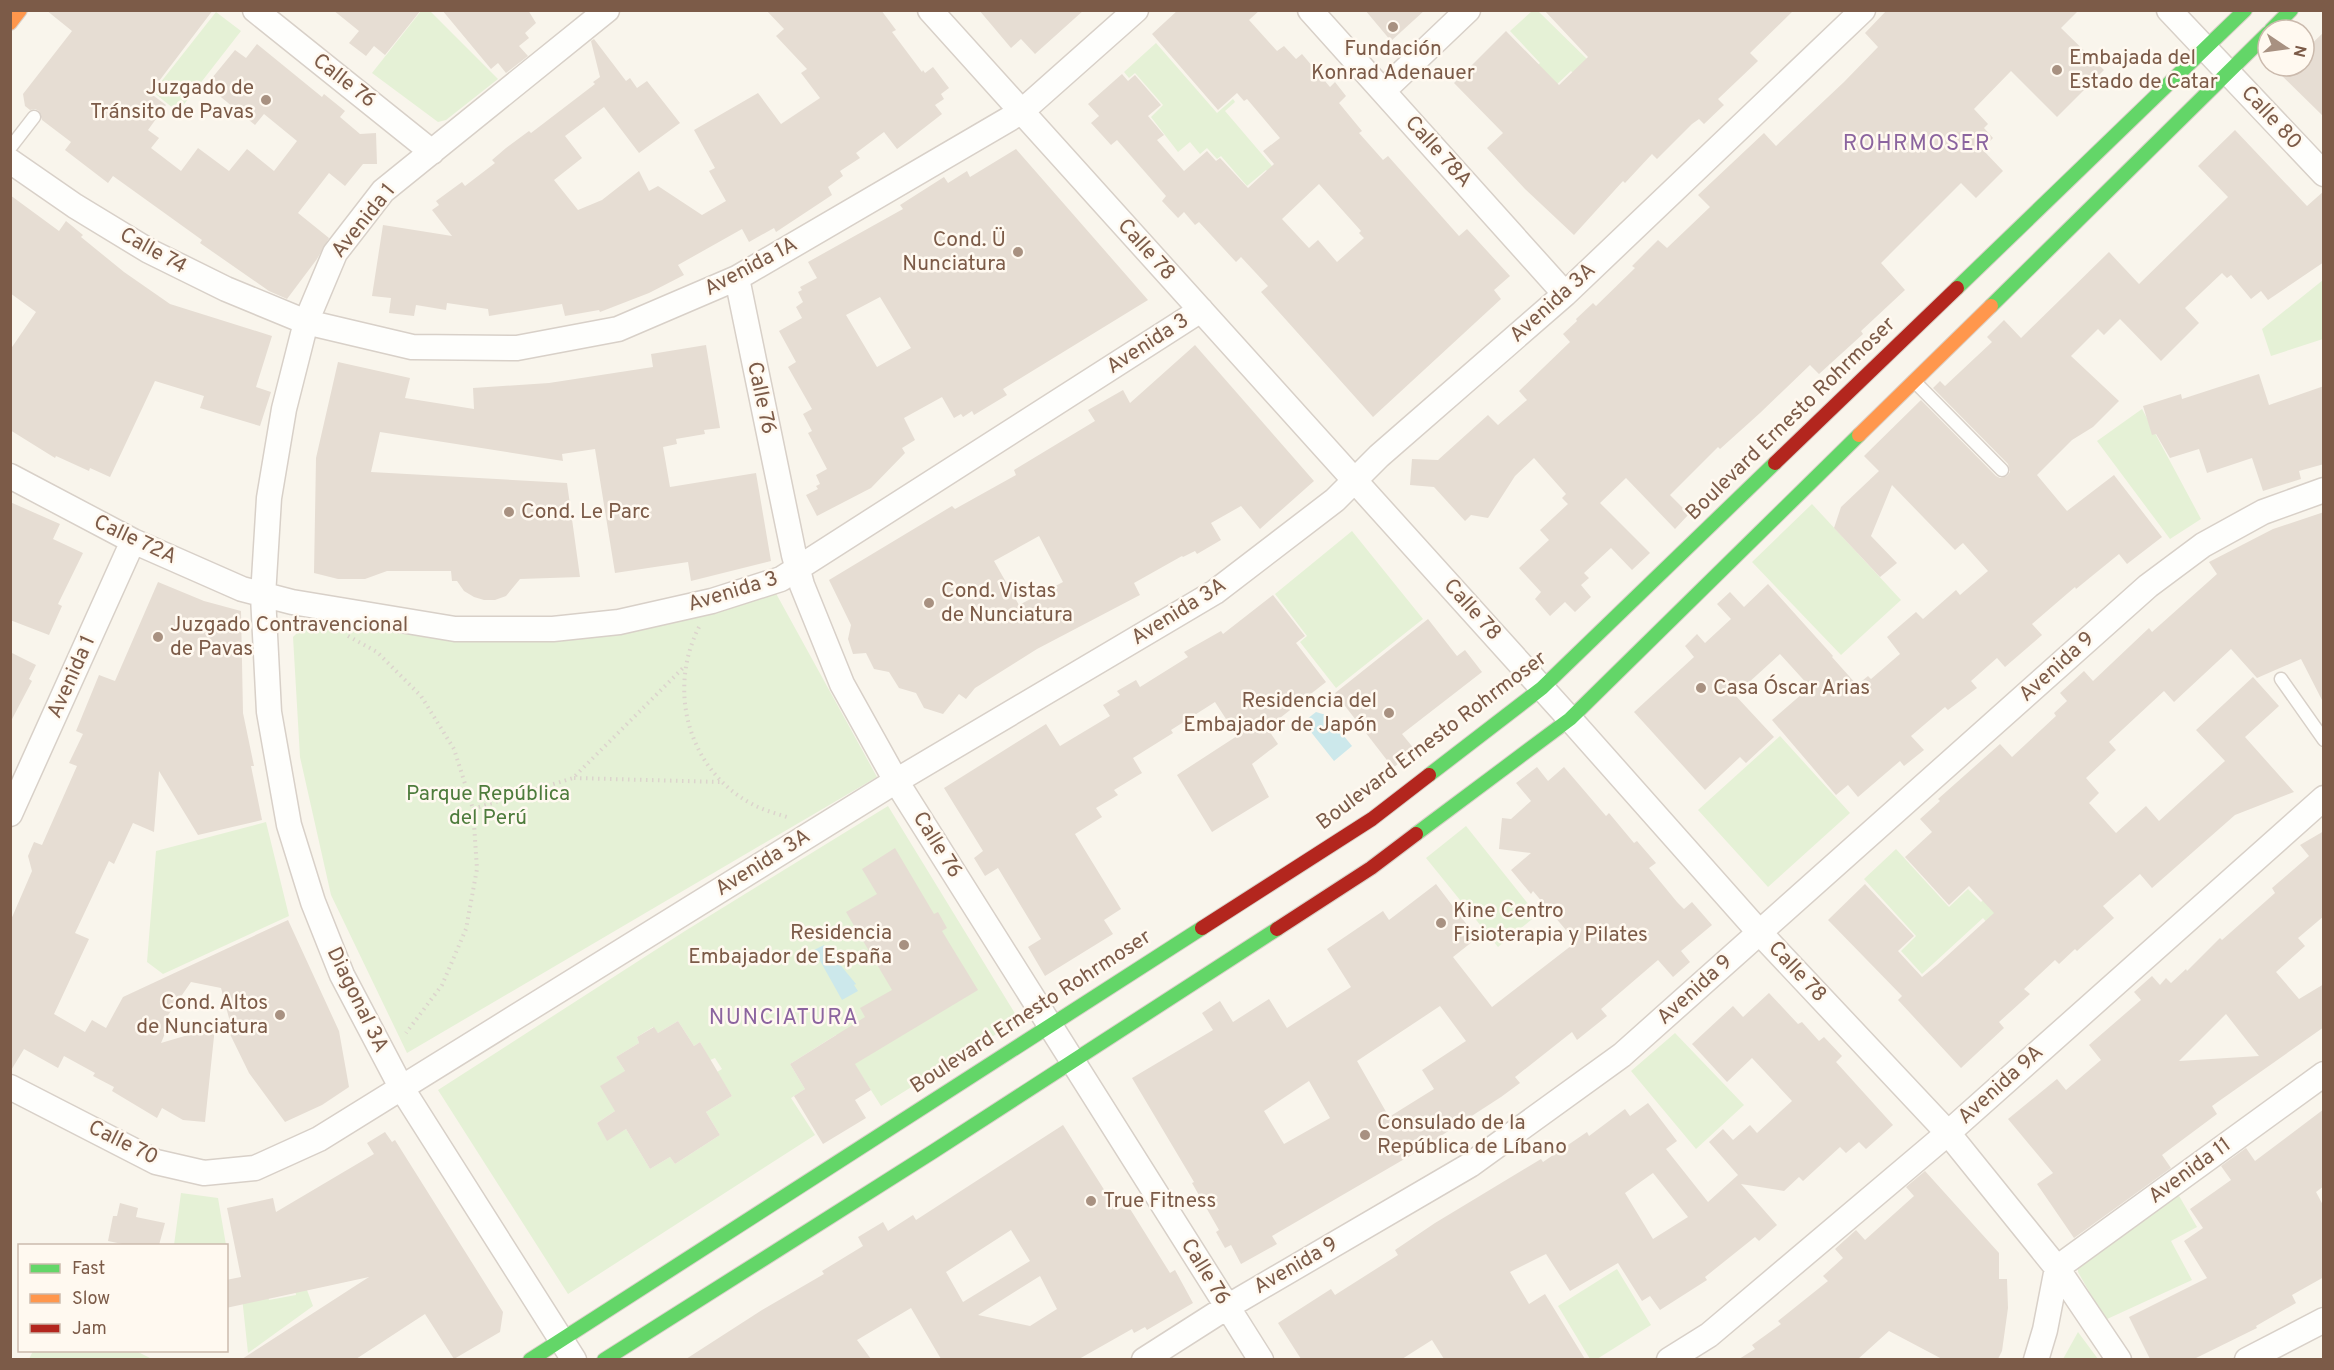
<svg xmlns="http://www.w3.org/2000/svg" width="2334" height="1370" font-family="Overpass,sans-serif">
	<rect width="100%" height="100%" fill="#f9f5ec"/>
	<path fill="#e5f1d6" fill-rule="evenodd" d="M429,10L498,79L446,120L438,122L372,73L421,11Z
		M1532,11H1538L1589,61L1575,75L1571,71L1553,88L1534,69L1540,63L1510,31Z
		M216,12L241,31L178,112L153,92Z
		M1156,43L1217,113L1233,99L1235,102L1225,111L1283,179L1278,183L1266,170L1247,186L1221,156L1217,159L1207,148L1200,154L1190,142L1178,152L1151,117L1163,105L1135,73L1129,78L1124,72Z
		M2323,280V339L2271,356L2262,329Z
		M2142,409L2201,519L2170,539L2097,441Z
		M1812,504L1901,600L1841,655L1752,562Z
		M1352,531L1423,619L1336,688L1300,642L1307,636L1275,594Z
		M773,588L877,777L407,1053L331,895L300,757L293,637L312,618L390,631L556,635Z
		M1780,736L1850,813L1768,887L1698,810Z
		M888,806L1019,1020L881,1106L836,1035L790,1064L805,1089L791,1098L815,1135L568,1294L438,1090L685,931ZM678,1021L694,1046L700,1042L710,1060L715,1058L722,1069L717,1072L732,1096L706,1112L720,1135L675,1164L670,1157L650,1169L626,1129L607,1140L597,1123L615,1111L625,1071L616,1057L639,1043L637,1037L653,1027L658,1033Z
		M266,822L289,916L163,974L147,962L156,851Z
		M1466,826L1537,915L1498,947L1426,858Z
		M1896,849L1949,907L1968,889L1981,902L1999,885L2006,894L1990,926L1983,918L1922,974L1901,951L1916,936L1864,879Z
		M1675,1033L1744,1105L1696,1149L1631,1071Z
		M181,1193L218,1198L226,1245H174Z
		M2178,1194L2197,1227L2171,1241L2192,1280L2105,1320L2078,1272V1264Z
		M281,1221L313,1306L248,1353L241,1288L265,1283L269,1300L296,1295Z
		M1617,1269L1651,1325L1597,1359H1590L1558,1306Z
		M2078,1332L2098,1359H2063Z
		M33,1351H136L152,1359H29Z"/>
	<path fill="#cce8eb" d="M1316,712L1326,715L1333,731L1339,730L1352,746L1334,761L1307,727V719Z
		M824,945L856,984L854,985L858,991L842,1000L814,950Z"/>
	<path fill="#e6ddd3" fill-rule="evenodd" d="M46,10H213L150,93L166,105L148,130L159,138L151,148L181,171L198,148L229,171L247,149L274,171L297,141L264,114L255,125L216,93L222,86L212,78L235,50L246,58L257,44L322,97L324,94L345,111L340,117L360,134L376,133L377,164H363L345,186L329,173L298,213L329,238L317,259L287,299L269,291L200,243L202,240L113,176L108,183L65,150L71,142L42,120L39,111L35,109L30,110L25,106L23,94L72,31Z
		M333,10H421L385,55L374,46L366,56L349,43L359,31Z
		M442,10H528L536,23L525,33L529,38L519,46L528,56L506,73L498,63L491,69Z
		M766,10H881L896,30L892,32L922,72L923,70L925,73L933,67L949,88L941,94L944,99L935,105L942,114L897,149L884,132L856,153L860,158L840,171L843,176L828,187L832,195L776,232L774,228L749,242L742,229L678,265L684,275L649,293L600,312L599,310L565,316L562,304L489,316L488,309L447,303L446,310L416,305L414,316L389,313L391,298L372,296L383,225L452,236L432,210L439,205L436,201L462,182L465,186L495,163L492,160L506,148L529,131L531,133L595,84L593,82L600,77L591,41L594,39L626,81L630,78L637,88L647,81L680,123L639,153L604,107L565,136L582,158L554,180L578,210L602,200L639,171L649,191L658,186L702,215L726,201L709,171L715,168L694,130L758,93L781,124L820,98L801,73L807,69L776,36L784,29Z
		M979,10H1084L1035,54L1021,39L1011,48Z
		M1178,10H1260L1249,20L1277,51L1284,46L1296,59L1302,54L1330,87L1335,82L1346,96L1339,103L1362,131L1359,133L1383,160L1388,156L1459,236L1467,229L1510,276L1494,290L1501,299L1373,417L1261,292L1268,286L1241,257L1236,262L1199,222L1195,225L1184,212L1178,218L1162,201L1166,196L1117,140L1111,145L1091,123L1099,116L1088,104L1122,74L1128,81L1135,75L1161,105L1148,116L1164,135L1157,140L1184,171L1207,151L1216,161L1220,158L1248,188L1274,164L1263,151L1280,138L1247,99L1244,101L1237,93L1218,110L1152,34ZM1319,184L1361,231L1359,233L1364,238L1337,262L1318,240L1309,248L1282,219Z
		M1365,10H1425L1391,41Z
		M1544,10H1794L1750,53L1758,61L1718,99L1724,105L1704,124L1699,119L1692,124L1657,159L1652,154L1625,183L1623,181L1574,235L1525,189L1487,148L1503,133L1454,83L1506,31L1559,85L1588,57Z
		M1887,10H2079L2061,28L2104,70L2057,117L2011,71L1974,109L1988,124L1984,128L1993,138L1982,149L2003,171L1976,198L1961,183L1881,263L1905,290L1861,331L1863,334L1819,374L1810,365L1760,413L1720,449L1718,447L1670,495L1689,514L1675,529L1626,478L1600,503L1650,553L1632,570L1611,548L1584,573L1589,578L1581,585L1591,597L1575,612L1565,602L1550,616L1535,599L1541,592L1519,568L1549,540L1540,530L1568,504L1562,498L1566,494L1534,458L1515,476L1488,518L1471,515L1465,521L1434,487L1410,485L1412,459L1438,460L1488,415L1498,425L1527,400L1519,391L1570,342L1563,334L1577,321L1576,319L1593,303L1596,306L1635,268L1632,266L1658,240L1667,248L1710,207L1698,195L1764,133L1776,146L1844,82L1878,47L1865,33Z
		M2324,32V117L2272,66H2304V51Z
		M2235,130L2307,206L2324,191V262L2268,300L2261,291L2251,299L2231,275L2227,278L2222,273L2185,308L2199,323L2161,361L2120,319L2104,335L2098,329L2071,356L2119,401L2093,427L2072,440L2037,475L2067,511L2114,475L2162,537L2127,564L2119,554L2076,589L2075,587L2032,624L2042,635L2005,667L1997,658L1971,681L1977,688L1948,710L1945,707L1911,736L1924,750L1904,766L1900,761L1858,797L1848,785L1836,795L1772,720L1810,687L1780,654L1735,695L1774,737L1746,763L1740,757L1705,790L1634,712L1694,657L1685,646L1697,634L1705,643L1731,619L1717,604L1730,592L1744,607L1768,584L1833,656L1832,657L1857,685L1868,676L1871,679L1900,654L1887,637L1916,612L1923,619L1956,590L1960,595L1988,571L1963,543L1955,550L1892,485L1871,536L1897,563L1880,577L1834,528L1841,507L1879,471L1864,456L1921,400L1996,476L2000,478L2007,476L2010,472L2008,464L1933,388L1940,381L1945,386L1992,342L1987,337L2004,320L2021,338L2109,252L2139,284L2228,197L2198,166Z
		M1016,149L1148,300L1003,389L1007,395L974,415L972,411L963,417L961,414L954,418L942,397L904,418L915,440L902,448L905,453L871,488L817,516L806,495L818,489L816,486L820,484L816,475L827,469L808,433L812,431L803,414L812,409L788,367L796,362L779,331L802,318L796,307L803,302L798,292L802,290L800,287L817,278L808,262L903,209L900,205L944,177L948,183L967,171L970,177ZM880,297L911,348L877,367L846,315Z
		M10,195L59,231L66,221L83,235L81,237L124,272L170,304L272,336L256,387L271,392L260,426L200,408L204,396L155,381L110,477L90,468L89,471L56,456L55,458L10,430V350L36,312L10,293Z
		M706,345L720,428L704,430L705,434L676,439L677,444L663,447L670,487L756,473L771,561L691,581L688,562L615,573L595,449L562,454L563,461L380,432L371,472L567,483L580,577L520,579L506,596L495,600H484L474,597L464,591L457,581H452L451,571H387L365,579H338L314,573L316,458L338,362L410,378L405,398L474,409L473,388L549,383L653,367L651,354Z
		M1195,345L1314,481L1260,529L1241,506L1211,523L1221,540L1197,554L1195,551L1183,557L1182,556L1134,583L1140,595L1037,649L975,688L966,699L959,694L943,714L924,708L916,693L899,688L889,672L874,669L866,653L853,654L848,639L851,625L829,580L952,506L955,509L1016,475L1014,470L1095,421L1088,410L1123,390L1130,403ZM1039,536L1063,582L1019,605L994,561Z
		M2259,374L2269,405L2324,386V464L2299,471L2301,479L2263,491L2252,458L2207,473L2199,449L2170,458L2156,434L2152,435L2143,406L2181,394L2182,399Z
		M10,502L60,524L53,539L83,553L58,604L62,606L49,635L10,620Z
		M2324,512V704L2301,659L2257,678L2231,649L2174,702L2164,691L2109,742L2116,750L2086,778L2099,793L2089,803L2116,833L2146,806L2159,821L2225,761L2196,730L2253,677L2279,706L2245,737L2294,792L2235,815L2152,888L2140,874L2103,906L2114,918L2077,951L2075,949L2059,964L2055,960L2024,989L2030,994L1999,1022L2004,1028L1961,1068L1898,1000L1902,996L1828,920L1865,884L1914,936L1898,951L1922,977L1937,965L1994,913L1969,886L1949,905L1905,857L1932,832L1920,819L1940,801L1938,799L2000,744L2012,757L2056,716L2054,713L2067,701L2060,693L2084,671L2093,681L2149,628L2152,632L2217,574L2209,562L2273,529Z
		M158,582L204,601L241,611L243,713L254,766H251L262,820L198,835L159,771L154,832L133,823L114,864L109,861L75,933L89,939L54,1014L85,1032L92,1020L106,1028L123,997L288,920L339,1031L349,1087L322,1105L285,1122L249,1073L225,1024L230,1022L221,988L191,982L164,1021L169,1024L161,1043L215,1027L205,1122L183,1120L162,1108L157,1118L112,1091L114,1087L93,1076L95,1073L64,1056L58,1068L24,1049L10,1072V922L32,871L28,856L34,842L42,845L77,766L69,763L83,734L76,731L99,675L115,681Z
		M1273,595L1305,636L1296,643L1326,682L1267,728L1278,744L1252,764L1269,797L1212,832L1177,775L1237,736L1215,702L1171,730L1173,733L1133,758L1142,773L1114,790L1118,795L1096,808L1102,817L1075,834L1121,909L1104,920L1113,934L1045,976L1028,947L1041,939L998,868L985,876L974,858L983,851L944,788L1046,724L1060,746L1110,716L1103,705L1120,695L1117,691L1136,680L1140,687L1188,657L1184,652L1221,631L1223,634Z
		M1428,619L1457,656L1465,650L1482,672L1402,734L1415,750L1393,768L1335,693Z
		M10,652L36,665L29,679L32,681L10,723Z
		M1537,767L1548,781L1564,767L1606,816L1609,813L1634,843L1637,841L1656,863L1649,868L1677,902L1684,909L1692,902L1712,925L1681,951L1690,962L1673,977L1658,960L1601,1009L1607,1016L1577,1040L1572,1032L1515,1077L1520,1083L1501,1097L1413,1154L1272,1236L1277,1244L1241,1264L1231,1245L1225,1248L1216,1232L1219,1230L1192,1183L1194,1182L1132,1078L1213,1030L1202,1013L1220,1001L1233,1022L1269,999L1287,1028L1351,987L1327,949L1383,911L1389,920L1436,884L1477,938L1453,957L1492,1007L1576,942L1533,891L1531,894L1511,870L1531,853L1499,849L1502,818L1511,819L1531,801L1516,783ZM1440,1006L1466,1041L1422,1070L1434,1089L1389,1117L1357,1061ZM1309,1081L1330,1118L1284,1144L1264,1111Z
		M2324,831V916L2298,938L2305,946L2276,972L2299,999L2324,984V1027L2212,1106L2217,1114L2162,1155L2171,1168L2074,1238L2037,1184L2053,1173L2008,1119L2057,1079L2066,1090L2101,1060L2089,1045L2141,1000L2134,992L2152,976L2160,985L2166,978L2171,983L2186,969L2187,971L2220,938L2222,940L2275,893L2272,888L2309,856L2300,845ZM2226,1014L2259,1056L2179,1061Z
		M895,848L934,914L938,912L947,928L942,931L978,990L855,1064L871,1090L855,1100L866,1118L823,1144L794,1096L805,1089L790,1064L865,1017L860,1008L892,990L846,912L877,894L862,869Z
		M1769,993L1798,1024L1802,1022L1819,1041L1824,1037L1842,1056L1836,1062L1893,1125L1866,1149L1859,1142L1846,1153L1840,1147L1803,1181L1799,1177L1784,1191L1741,1184L1777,1225L1759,1241L1755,1237L1705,1277L1707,1280L1660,1310L1650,1296L1642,1301L1618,1263L1570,1291L1546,1254L1510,1272L1529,1304L1545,1294L1585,1359H1444L1432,1340L1402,1359H1301L1278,1323L1331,1289L1335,1295L1398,1255L1395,1250L1435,1223L1541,1159L1543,1162L1587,1132L1589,1136L1625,1109L1630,1116L1648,1103L1677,1141L1666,1149L1708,1202L1738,1175L1709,1142L1723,1129L1733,1140L1750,1125L1757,1133L1792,1101L1752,1058L1727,1082L1692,1044L1733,1006L1743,1017ZM1653,1173L1688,1217L1653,1239L1625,1193Z
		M678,1021L694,1046L700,1042L732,1096L706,1112L720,1135L675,1164L670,1157L650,1169L626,1129L607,1141L597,1123L615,1111L600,1086L625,1071L616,1057L639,1043L637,1037L654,1027L658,1033Z
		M2324,1109V1186L2316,1192L2324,1207V1277L2292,1295L2296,1303L2256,1326L2257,1328L2194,1359H2150L2129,1317L2207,1278L2184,1241L2203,1228L2190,1209L2231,1180L2221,1166L2246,1148L2255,1161Z
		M1063,1125L1117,1210L1127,1204L1170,1273L1175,1270L1193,1303L1147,1330L1145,1327L1134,1333L1132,1329L1079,1359H941L911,1308L857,1340L871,1359H686L762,1310L824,1274L822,1271L863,1246L858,1237L883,1222L888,1231L913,1215L916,1220ZM1011,1230L1030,1261L963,1302L946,1272ZM1040,1276L1057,1309L1030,1326L978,1315Z
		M385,1132L392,1142L395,1140L503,1312L500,1332L454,1359L425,1314L356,1359H242L369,1277L226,1308V1280L241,1277L227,1208L273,1198L276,1212L374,1154L367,1143Z
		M1925,1171L1999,1253V1279H2007L2008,1308L2002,1351L1998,1359H1942L1889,1331L1858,1359H1739L1755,1349L1752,1345L1781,1324L1778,1321L1828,1281L1823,1276L1843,1258L1835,1249L1856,1230L1865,1240L1914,1196L1906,1187Z
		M120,1203L138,1208L136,1217L165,1223L159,1245H127L108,1241L113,1216H117Z"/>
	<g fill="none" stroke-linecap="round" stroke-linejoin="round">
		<g stroke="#d8d0c8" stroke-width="15">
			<path id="lane" d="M10,148L34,117
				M1914,381L2002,470
				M2281,679L2324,740"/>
		</g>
		<g stroke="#d8d0c8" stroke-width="27">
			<path id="street" d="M255,10L432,152
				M930,10L1570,719L1760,933L1948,1133L2057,1268L2119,1360
				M1310,10L1565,294
				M2169,10L2324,174
				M1383,91L1468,10
				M10,161L75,206L149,251L226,289L306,322L412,347L517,348L618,329L737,278L1021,112L1136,10
				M737,278L794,555L802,585L842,684L896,781L1261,1360
				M10,476L133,541L242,589L292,602L455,629H553L619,622L712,601L781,579L1201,310
				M10,814L133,541
				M10,1087L156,1162L204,1173L255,1168L319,1139L896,781L1215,592L1335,500L1379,456L1565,294L1863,10
				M574,1360L401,1087L342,975L313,902L289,825L269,712L263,596L269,498L284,409L306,322L335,253L383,191L607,10
				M1144,1360L1227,1307L1470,1165L1622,1055L2148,586L2203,545L2263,512L2324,490
				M1669,1360L1709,1335L1948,1133L2324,798
				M2036,1360L2045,1330L2057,1268L2324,1074
				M2247,1360L2324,1320"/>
		</g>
		<g stroke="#d9d0c8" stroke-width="16">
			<path id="fast" d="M2271,30L2291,10
				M1957,288L2245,10
				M1991,306L2268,33
				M1429,775L1542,688L1775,463
				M1416,834L1570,719L1859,435
				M530,1360L1202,928
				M604,1360L934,1151L1277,929"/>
		</g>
		<g stroke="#d9d0c8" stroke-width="16">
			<path id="slow" d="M10,23L20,10
				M1859,435L1991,306"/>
		</g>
		<g stroke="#d9d0c8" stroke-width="16">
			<path id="jam" d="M1775,463L1957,288
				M1202,928L1372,819L1429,775
				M1277,929L1371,868L1416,834"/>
		</g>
		<path stroke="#dcd4cd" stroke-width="4" stroke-dasharray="1.5 4.5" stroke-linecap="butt" d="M699,627C667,690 688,770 752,804C762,810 775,813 787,817
			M348,636L377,652L421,696L454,749L473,809L477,869L466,929L442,985L406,1033
			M574,778L721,782
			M473,809L573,778L685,666"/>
		<use href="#lane" stroke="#fefefc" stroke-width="12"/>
		<use href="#street" stroke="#fefefc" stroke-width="24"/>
		<use href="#fast" stroke="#63d668" stroke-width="14"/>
		<use href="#slow" stroke="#ff974d" stroke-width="14"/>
		<use href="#jam" stroke="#b3261e" stroke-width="14"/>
	</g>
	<g fill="#a89181" stroke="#fff9f0" stroke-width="2">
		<circle cx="1393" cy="27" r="6"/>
		<circle cx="2057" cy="70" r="6"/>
		<circle cx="266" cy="100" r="6"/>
		<circle cx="1018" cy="252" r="6"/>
		<circle cx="509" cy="512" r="6"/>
		<circle cx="929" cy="603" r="6"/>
		<circle cx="158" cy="637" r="6"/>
		<circle cx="1701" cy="688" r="6"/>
		<circle cx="1389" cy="713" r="6"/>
		<circle cx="1441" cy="923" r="6"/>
		<circle cx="904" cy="945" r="6"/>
		<circle cx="280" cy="1015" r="6"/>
		<circle cx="1365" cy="1135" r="6"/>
		<circle cx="1091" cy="1201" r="6"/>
	</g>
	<g text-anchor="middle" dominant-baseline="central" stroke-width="5" stroke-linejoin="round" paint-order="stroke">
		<g font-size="21" fill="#7c5b48" stroke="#fff9f0" text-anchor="start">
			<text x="1393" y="49" text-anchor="middle">Fundación<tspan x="1393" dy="24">Konrad Adenauer</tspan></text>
			<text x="2069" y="58">Embajada del<tspan x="2069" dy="24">Estado de Catar</tspan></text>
			<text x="254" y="88" text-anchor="end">Juzgado de<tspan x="254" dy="24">Tránsito de Pavas</tspan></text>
			<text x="1006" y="240" text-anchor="end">Cond. Ü<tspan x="1006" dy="24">Nunciatura</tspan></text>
			<text x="521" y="512">Cond. Le Parc</text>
			<text x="941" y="591">Cond. Vistas<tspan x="941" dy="24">de Nunciatura</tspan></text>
			<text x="170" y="625">Juzgado Contravencional<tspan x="170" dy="24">de Pavas</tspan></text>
			<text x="1713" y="688">Casa Óscar Arias</text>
			<text x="1377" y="701" text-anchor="end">Residencia del<tspan x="1377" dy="24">Embajador de Japón</tspan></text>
			<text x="1453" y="911">Kine Centro<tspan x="1453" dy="24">Fisioterapia y Pilates</tspan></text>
			<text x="892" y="933" text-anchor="end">Residencia<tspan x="892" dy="24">Embajador de España</tspan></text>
			<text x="268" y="1003" text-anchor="end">Cond. Altos<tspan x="268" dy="24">de Nunciatura</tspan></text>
			<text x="1377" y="1123">Consulado de la<tspan x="1377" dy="24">República de Líbano</tspan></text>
			<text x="1103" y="1201">True Fitness</text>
		</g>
		<g font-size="21" fill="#7c5b48" stroke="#fff9f0">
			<text transform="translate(344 81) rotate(38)">Calle 76</text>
			<text transform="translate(2271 118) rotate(47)">Calle 80</text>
			<text transform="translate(1438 152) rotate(48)">Calle 78A</text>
			<text transform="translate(364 221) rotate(-51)">Avenida 1</text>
			<text transform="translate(1146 250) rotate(48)">Calle 78</text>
			<text transform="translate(153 251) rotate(29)">Calle 74</text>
			<text transform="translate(751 267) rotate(-28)">Avenida 1A</text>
			<text transform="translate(1553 303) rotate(-42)">Avenida 3A</text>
			<text transform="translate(1148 344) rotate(-33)">Avenida 3</text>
			<text transform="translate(761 398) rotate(78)">Calle 76</text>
			<text transform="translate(1791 419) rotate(-44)">Boulevard Ernesto Rohrmoser</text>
			<text transform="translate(135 540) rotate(25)">Calle 72A</text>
			<text transform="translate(733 592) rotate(-17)">Avenida 3</text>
			<text transform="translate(1472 610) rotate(48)">Calle 78</text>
			<text transform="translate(1179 612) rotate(-32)">Avenida 3A</text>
			<text transform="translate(2057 667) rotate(-42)">Avenida 9</text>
			<text transform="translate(72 677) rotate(-66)">Avenida 1</text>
			<text transform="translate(1432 741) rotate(-37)">Boulevard Ernesto Rohrmoser</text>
			<text transform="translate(937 845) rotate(58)">Calle 76</text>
			<text transform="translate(763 863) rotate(-32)">Avenida 3A</text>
			<text transform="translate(1797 972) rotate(47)">Calle 78</text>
			<text transform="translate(1695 990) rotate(-42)">Avenida 9</text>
			<text transform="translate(357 1000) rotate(64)">Diagonal 3A</text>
			<text transform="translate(1031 1012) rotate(-33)">Boulevard Ernesto Rohrmoser</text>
			<text transform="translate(2001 1085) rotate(-42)">Avenida 9A</text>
			<text transform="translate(123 1143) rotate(26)">Calle 70</text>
			<text transform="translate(2190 1171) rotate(-36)">Avenida 11</text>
			<text transform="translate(1296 1266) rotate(-30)">Avenida 9</text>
			<text transform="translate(1205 1272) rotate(58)">Calle 76</text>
		</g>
		<g font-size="21" fill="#4e7c3c" stroke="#fff9f0">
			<text x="488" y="794">Parque República<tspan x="488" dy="24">del Perú</tspan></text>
		</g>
		<g font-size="22" letter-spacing="1.5" fill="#8b649f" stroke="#fff9f0">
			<text x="1917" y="144">ROHRMOSER</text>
			<text x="784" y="1018">NUNCIATURA</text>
		</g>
	</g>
	<rect width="2334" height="1370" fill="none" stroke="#7c5b48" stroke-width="24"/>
	<rect x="18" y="1244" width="210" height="108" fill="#fff9f0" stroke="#cbbaad" stroke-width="1.5"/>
	<rect x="30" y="1264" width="30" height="9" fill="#63d668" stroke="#cbbaad" stroke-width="1.5"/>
	<text x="72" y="1274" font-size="18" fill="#7c5b48">Fast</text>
	<rect x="30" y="1294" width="30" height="9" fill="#ff974d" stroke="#cbbaad" stroke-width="1.5"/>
	<text x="72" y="1304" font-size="18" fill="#7c5b48">Slow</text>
	<rect x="30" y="1324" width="30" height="9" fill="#b3261e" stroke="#cbbaad" stroke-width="1.5"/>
	<text x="72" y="1334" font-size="18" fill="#7c5b48">Jam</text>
	<g transform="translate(2286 48) rotate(103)"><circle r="28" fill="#fff9f0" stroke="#cbbaad" stroke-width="1.5"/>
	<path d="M0-4.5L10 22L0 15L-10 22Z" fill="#a89181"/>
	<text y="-9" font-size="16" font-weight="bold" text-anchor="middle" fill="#7c5b48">N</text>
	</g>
</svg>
